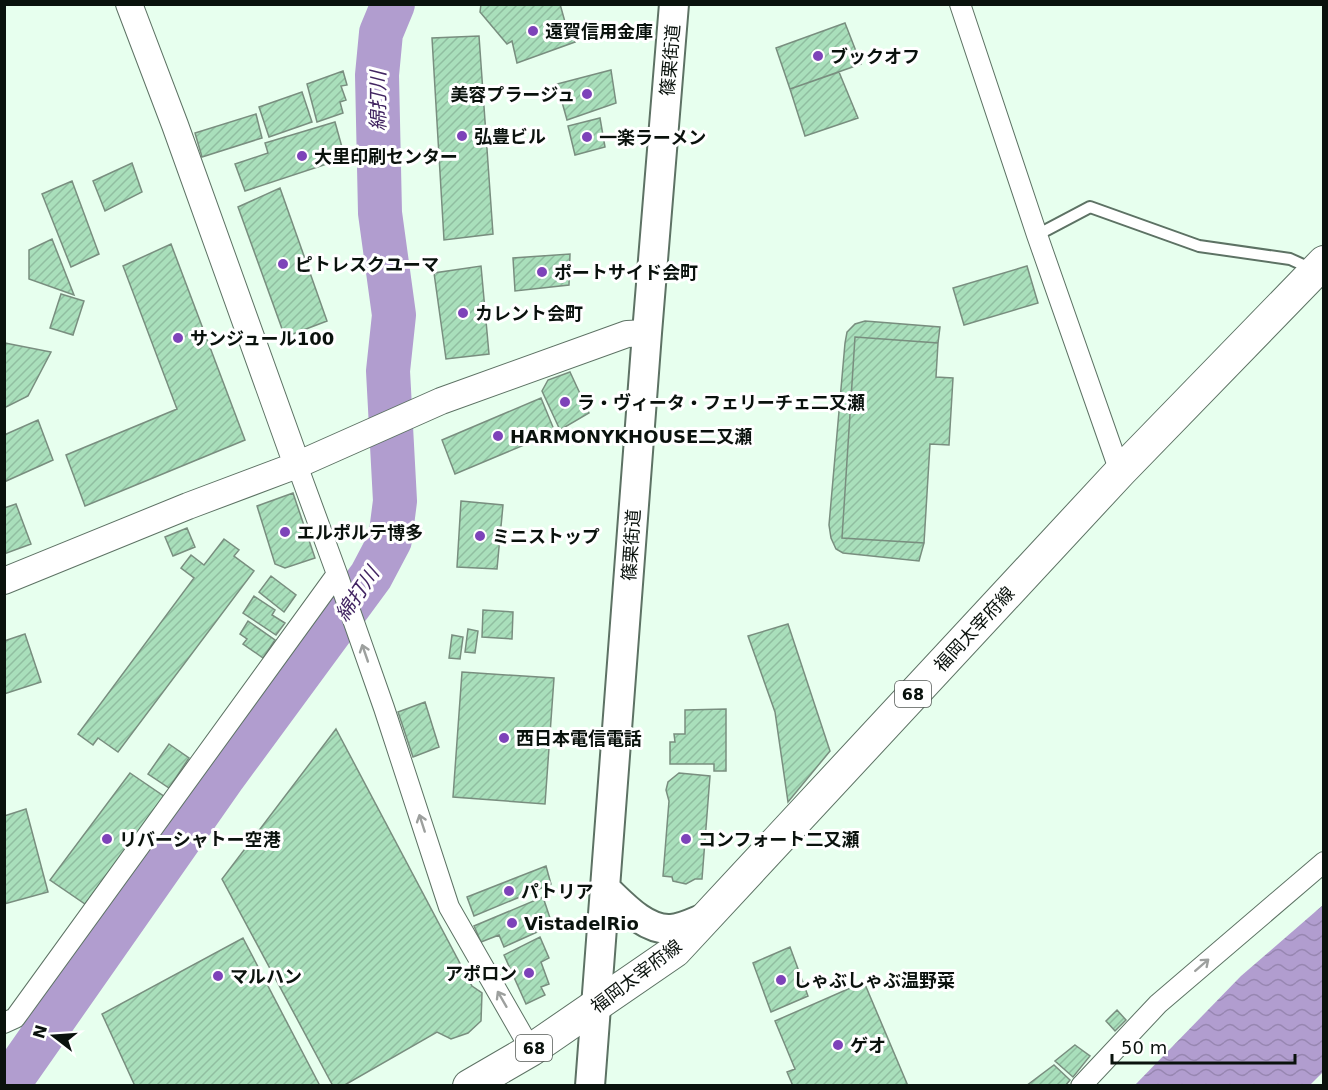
<svg xmlns="http://www.w3.org/2000/svg" width="1328" height="1090" font-family="'DejaVu Sans','Noto Sans JP',sans-serif">
	<defs>
		<pattern id="water-waves" width="16" height="10" patternUnits="userSpaceOnUse" patternTransform="scale(1.5)"><rect width="16" height="10" fill="#b19dcf"/><path d="M0 5q4-4 8 0t8 0" fill="none" stroke="#9786b1"/></pattern>
		<pattern id="building-hatch" width="6" height="6" patternUnits="userSpaceOnUse" patternTransform="scale(1.5)"><rect width="6" height="6" fill="#a9dfbb"/><path d="M-1 1l2-2M0 6l6-6M5 7l2-2" fill="none" stroke="#90bea0"/></pattern>
	</defs>
	<rect width="100%" height="100%" fill="#e7ffee"/>
	<path fill="url(#water-waves)" d="M1323,905V1072L1310,1085H1135L1241,976Z"/>
	<g fill="none" stroke-linecap="round" stroke-linejoin="round">
		<path stroke="#b19dcf" stroke-width="44" d="M7,1086L224,776L371,576L390,540L395,501L388,371L394,315L380,213L377,75L381,33L393,4"/>
	</g>
	<path fill="url(#building-hatch)" stroke="#798e7f" stroke-width="1.5" d="M481,4H560L565,22L575,42L517,63L512,41L507,44L480,12Z
		M845,23L861,64L790,89L776,48Z
		M479,36L493,234L444,240L432,38Z
		M611,70L616,103L567,120L557,84Z
		M343,71L347,85L341,86L346,100L340,102L343,113L317,122L307,84Z
		M839,72L858,118L805,136L790,89Z
		M302,92L312,122L269,137L259,107Z
		M256,114L262,138L202,157L195,133Z
		M600,118L605,147L575,155L568,126Z
		M335,122L345,158L245,191L235,164L268,153L265,143Z
		M132,163L142,192L105,211L93,181Z
		M72,181L99,254L71,267L42,194Z
		M280,188L327,321L285,337L238,207Z
		M52,239L74,295L29,279V250Z
		M171,244L245,440L85,506L66,455L177,409L123,266Z
		M570,254L569,285L515,291L513,258Z
		M481,266L489,354L446,359L434,273Z
		M1027,266L1038,303L964,325L953,288Z
		M61,294L84,301L73,335L50,328Z
		M865,321L940,327L938,343L855,337L842,538L924,543L919,561L843,553L836,549L831,538L829,525L845,343L847,332L855,324Z
		M855,337L938,343L936,377L953,378L949,445L930,444L924,543L842,538Z
		M5,343L51,352L28,396L4,408Z
		M570,372L589,413L560,430L542,391L548,380Z
		M541,398L555,432L455,474L442,440Z
		M38,420L53,460L4,482V435Z
		M293,493L315,558L285,568L275,564L257,506Z
		M461,501L503,505L497,569L457,567Z
		M16,504L31,544L4,554V508Z
		M187,528L195,547L173,556L165,537Z
		M224,539L239,550L234,556L254,571L118,752L98,738L93,745L78,734L194,578L181,568L191,555L204,565Z
		M271,576L296,595L284,612L259,592Z
		M254,596L275,610L272,615L285,623L276,635L243,613Z
		M483,610L513,612L512,639L482,637Z
		M248,621L275,640L263,658L243,644L247,639L240,634Z
		M788,624L830,751L788,802L775,712L748,636Z
		M468,629L478,631L475,653L465,652Z
		M25,634L41,682L4,694V641Z
		M452,635L463,637L460,659L449,658Z
		M462,672L554,678L545,804L453,797Z
		M425,702L439,747L413,757L398,712Z
		M726,709V771H714V764H670V742H675L674,734H685V710Z
		M336,729L472,986L482,993L481,1021L468,1033L451,1039L437,1032L343,1086H333L222,879Z
		M169,744L189,758L169,788L148,774Z
		M130,773L165,797L85,904L50,880Z
		M679,773L710,776L702,879H695L686,884L673,881L672,877L663,876L669,801L666,790L668,782Z
		M26,809L48,892L4,904V816Z
		M546,866L551,884L474,916L467,897Z
		M543,897L550,918L543,920L546,928L504,947L499,935L481,942L474,926Z
		M540,937L549,958L541,962L549,984L541,987L545,995L526,1004L504,955Z
		M243,938L320,1086H135L102,1014Z
		M790,947L808,996L771,1012L753,963Z
		M864,982L908,1086H793L787,1072L795,1069L775,1021Z
		M1117,1010L1126,1020L1115,1031L1106,1021Z
		M1075,1045L1090,1056L1073,1077L1055,1061Z
		M1054,1065L1070,1080L1065,1086H1026Z"/>
	<g fill="none" stroke-linecap="round" stroke-linejoin="round">
		<g stroke="#5d7264" stroke-width="14">
			<path id="service" d="M1037,235L1090,207L1199,246L1290,259L1312,269"/>
		</g>
		<g stroke="#5d7264" stroke-width="22">
			<path id="minor" d="M960,4L1037,235L1120,472
				M297,465L337,574L384,708L449,907L531,1050
				M4,1023L15,1018L337,574
				M1081,1086L1158,1004L1324,862"/>
		</g>
		<g stroke="#5d7264" stroke-width="28">
			<path id="tertiary" d="M129,4L175,125L297,465
				M4,581L188,506L297,465L441,401L627,334L647,333"/>
		</g>
		<g stroke="#5d7264" stroke-width="32">
			<path id="secondary" d="M606,889C623,905 645,930 670,929C682,929 696,921 707,917
				M590,1086L647,333L674,4"/>
		</g>
		<g stroke="#5d7264" stroke-width="34">
			<path id="primary" d="M469,1086L531,1050L675,951L1120,472L1324,262"/>
		</g>
		<use href="#service" stroke="#fff" stroke-width="10"/>
		<use href="#minor" stroke="#fff" stroke-width="20"/>
		<use href="#tertiary" stroke="#fff" stroke-width="26"/>
		<use href="#secondary" stroke="#fff" stroke-width="28"/>
		<use href="#primary" stroke="#fff" stroke-width="32"/>
	</g>
	<defs><path id="oneway-shaft" d="M-6 0H5M1.5-3L5.5 0L1.5 3" fill="none" stroke-width="1.6" stroke-linecap="round" stroke-linejoin="round" transform="scale(1.5)"/></defs>
	<g stroke="#9da09e">
		<use href="#oneway-shaft" transform="translate(365 653) rotate(-109)"/>
		<use href="#oneway-shaft" transform="translate(422 823) rotate(-108)"/>
		<use href="#oneway-shaft" transform="translate(1202 965) rotate(-41)"/>
		<use href="#oneway-shaft" transform="translate(502 999) rotate(-120)"/>
	</g>
	<g fill="#7d43b9" stroke="#fff" stroke-width="2">
		<circle cx="533" cy="31" r="6"/>
		<circle cx="818" cy="56" r="6"/>
		<circle cx="587" cy="94" r="6"/>
		<circle cx="462" cy="136" r="6"/>
		<circle cx="587" cy="137" r="6"/>
		<circle cx="302" cy="156" r="6"/>
		<circle cx="283" cy="264" r="6"/>
		<circle cx="542" cy="272" r="6"/>
		<circle cx="463" cy="313" r="6"/>
		<circle cx="178" cy="338" r="6"/>
		<circle cx="565" cy="402" r="6"/>
		<circle cx="498" cy="436" r="6"/>
		<circle cx="285" cy="532" r="6"/>
		<circle cx="480" cy="536" r="6"/>
		<circle cx="504" cy="738" r="6"/>
		<circle cx="107" cy="839" r="6"/>
		<circle cx="686" cy="839" r="6"/>
		<circle cx="509" cy="891" r="6"/>
		<circle cx="512" cy="923" r="6"/>
		<circle cx="529" cy="973" r="6"/>
		<circle cx="218" cy="976" r="6"/>
		<circle cx="781" cy="980" r="6"/>
		<circle cx="838" cy="1045" r="6"/>
	</g>
	<g text-anchor="middle" dominant-baseline="central" stroke-width="6" stroke-linejoin="round" paint-order="stroke">
		<g fill="#fff" stroke="#545956" stroke-width="1.5">
			<rect x="895" y="681" width="36" height="26" rx="4.5"/>
			<rect x="516" y="1035" width="36" height="26" rx="4.5"/>
		</g>
		<g font-size="16" font-weight="bold" fill="#0a120d">
			<text x="913" y="694">68</text>
			<text x="534" y="1048">68</text>
		</g>
		<g font-size="18" font-weight="bold" fill="#0a120d" stroke="#fff" text-anchor="start">
			<text x="545" y="31">遠賀信用金庫</text>
			<text x="830" y="56">ブックオフ</text>
			<text x="575" y="94" text-anchor="end">美容プラージュ</text>
			<text x="474" y="136">弘豊ビル</text>
			<text x="599" y="137">一楽ラーメン</text>
			<text x="314" y="156">大里印刷センター</text>
			<text x="295" y="264">ピトレスクユーマ</text>
			<text x="554" y="272">ポートサイド会町</text>
			<text x="475" y="313">カレント会町</text>
			<text x="190" y="338">サンジュール100</text>
			<text x="577" y="402">ラ・ヴィータ・フェリーチェ二又瀬</text>
			<text x="510" y="436">HARMONYKHOUSE二又瀬</text>
			<text x="297" y="532">エルポルテ博多</text>
			<text x="492" y="536">ミニストップ</text>
			<text x="516" y="738">西日本電信電話</text>
			<text x="119" y="839">リバーシャトー空港</text>
			<text x="698" y="839">コンフォート二又瀬</text>
			<text x="521" y="891">パトリア</text>
			<text x="524" y="923">VistadelRio</text>
			<text x="517" y="973" text-anchor="end">アポロン</text>
			<text x="230" y="976">マルハン</text>
			<text x="793" y="980">しゃぶしゃぶ温野菜</text>
			<text x="850" y="1045">ゲオ</text>
		</g>
		<g font-size="18" fill="#0a120d" stroke="#fff">
			<text transform="translate(670 60) rotate(-85)">篠栗街道</text>
			<text transform="translate(631 545) rotate(-86)">篠栗街道</text>
			<text transform="translate(974 629) rotate(-47)">福岡太宰府線</text>
			<text transform="translate(636 976) rotate(-37)">福岡太宰府線</text>
		</g>
		<g font-size="20" font-style="italic" fill="#422562" stroke="#fff">
			<text transform="translate(378 101) rotate(-90)">綿打川</text>
			<text transform="translate(357 594) rotate(-56)">綿打川</text>
		</g>
	</g>
	<rect width="1328" height="1090" fill="none" stroke="#0a120d" stroke-width="12"/>
	<g transform="translate(54 1036) rotate(287)" stroke="#ffffff" stroke-width="4.5" paint-order="stroke">
	<path d="M0-4.5L10 22L0 15L-10 22Z" fill="#0a120d"/>
	<text y="-9" font-size="16" font-weight="bold" text-anchor="middle" fill="#0a120d">N</text>
	</g>
	<path d="M1112 1054v9h183v-9" fill="none" stroke="#0a120d" stroke-width="3"/>
	<text x="1121" y="1054" font-size="18" fill="#0a120d" stroke="#ffffff" stroke-width="4.5" paint-order="stroke">50 m</text>
</svg>
